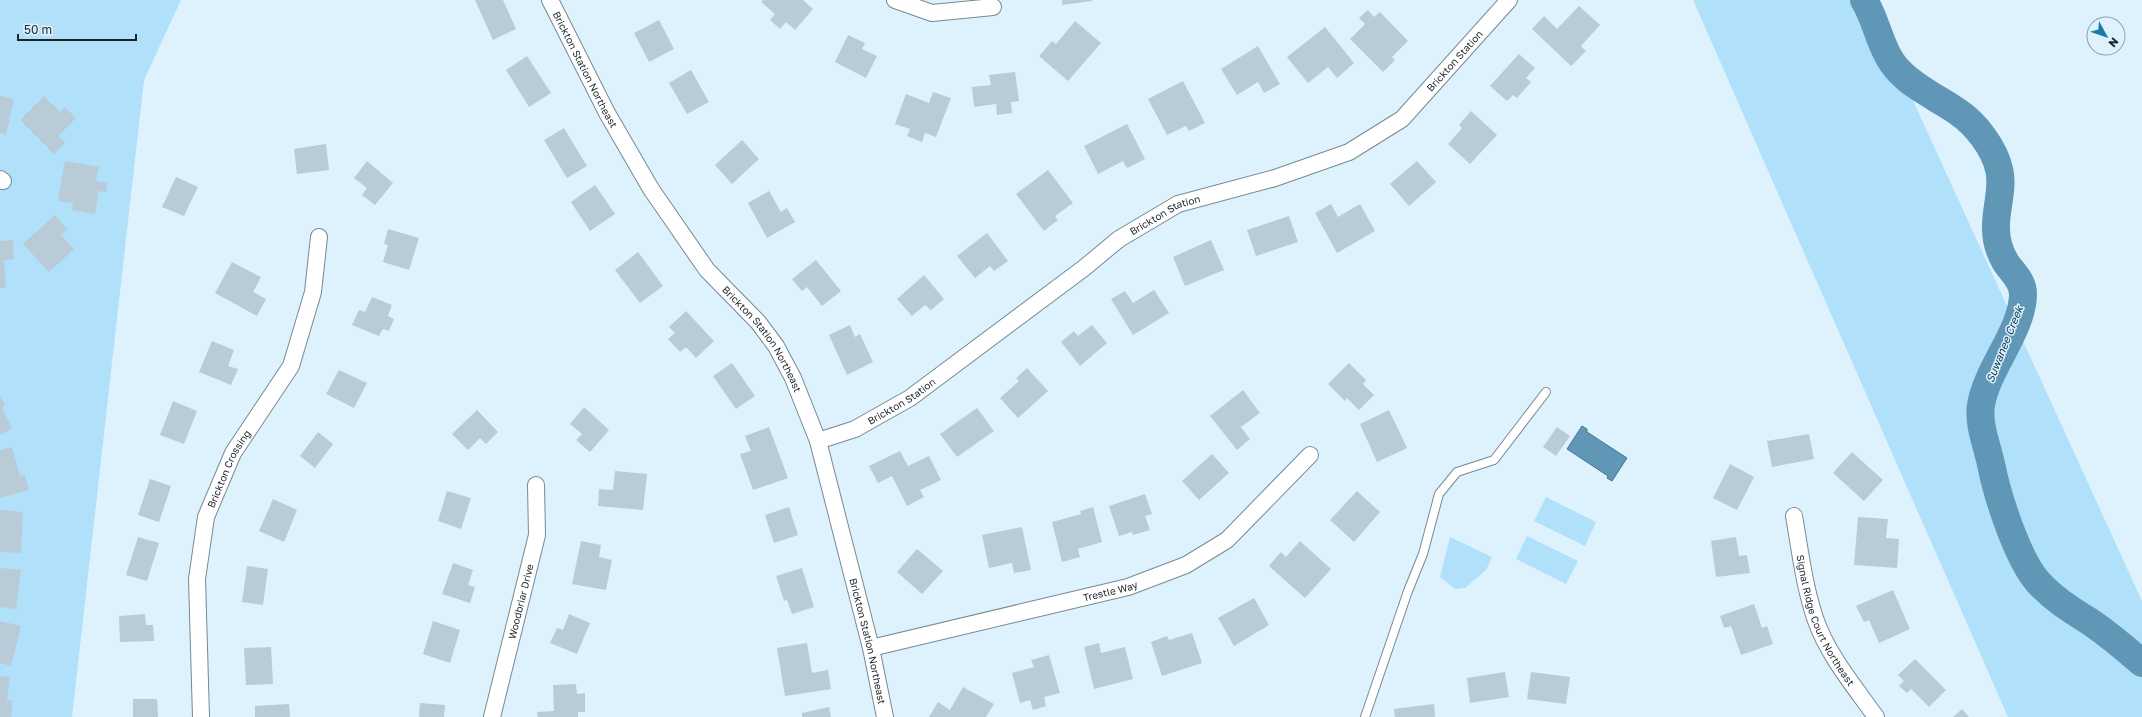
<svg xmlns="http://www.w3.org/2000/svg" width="2142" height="717" font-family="'Golos Text',sans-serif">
	<rect width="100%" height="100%" fill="#def2fe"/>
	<path fill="#b1e0fb" d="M0,0H181L144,80L72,717H0Z
		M1693,0H1867L2142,601V717H2008Z
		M1546,497L1596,522L1585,546L1534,521Z
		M1527,536L1578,561L1566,584L1516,559Z
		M1450,537L1492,557L1486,570L1465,588L1455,589L1440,577Z"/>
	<path fill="#6097b6" stroke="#4c758c" d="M1582,426L1587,429V432L1627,458L1612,481L1607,478L1608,476L1567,449Z"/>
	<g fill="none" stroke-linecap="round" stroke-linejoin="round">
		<path stroke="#6097b6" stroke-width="28" d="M1864,0C1878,23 1880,51 1899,71C1916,89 1938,98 1958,112C1976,124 1994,148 1999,169C2004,188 1995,210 1996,229C1996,241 2000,253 2006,263C2013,273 2023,281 2023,294C2023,330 1987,368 1981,405C1978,425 1987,445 1991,464C1997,495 2017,558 2038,582C2053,599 2073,611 2092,623C2109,635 2126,649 2142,663"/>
	</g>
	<path fill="#b8cbd7" d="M475,0H503L516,29L493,40Z
		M763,0H803L813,9L795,30L786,22L780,29L770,20L775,14L761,2Z
		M1062,0H1092V1L1062,5Z
		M1579,6L1600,25L1581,46L1586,51L1571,66L1532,29L1544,16L1557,29Z
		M1368,10L1374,17L1380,12L1408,41L1392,57L1395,60L1383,72L1350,39L1365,24L1359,18Z
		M659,20L674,49L649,62L634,33Z
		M1075,21L1101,43L1068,81L1039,56L1052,41L1056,44Z
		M1325,27L1354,63L1337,78L1328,67L1308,83L1287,57Z
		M848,35L865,43L862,49L877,56L866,78L835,62Z
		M1258,46L1280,84L1264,93L1258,82L1237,95L1221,69Z
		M1519,54L1535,68L1526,78L1531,82L1517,98L1513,95L1507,101L1490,86Z
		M527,56L551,93L529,107L506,70Z
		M691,70L709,102L687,114L669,83Z
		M1015,72L1019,101L1011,102L1012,113L997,115L996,104L974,107L972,87L991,85L989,75Z
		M1183,81L1205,123L1189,131L1186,126L1167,135L1148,99Z
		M933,92L951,98L936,137L925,133L922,142L907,136L910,129L895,124L906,94L929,103Z
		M0,96L14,99L6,135L0,133Z
		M44,96L60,112L65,107L76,118L58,136L65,143L54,154L20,120Z
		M1471,111L1497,135L1470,164L1448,144L1462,128L1459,125Z
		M1127,124L1145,159L1127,168L1123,161L1098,174L1084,146Z
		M564,128L587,166L567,178L544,140Z
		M742,140L759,159L732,184L715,165Z
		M326,144L329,170L297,174L294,149Z
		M65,161L99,167L96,181L107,183L106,192L99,191L95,214L72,210L73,203L58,201Z
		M367,161L393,183L375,205L362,195L367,188L354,178Z
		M1417,161L1436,182L1409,206L1390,184Z
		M1048,170L1073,203L1055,216L1058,220L1044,231L1016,194Z
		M176,177L198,187L184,216L162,207Z
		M595,185L615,214L590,231L571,202Z
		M769,191L781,212L787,208L795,222L767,238L748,203Z
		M1331,204L1338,217L1360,204L1375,231L1337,253L1315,213Z
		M55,215L67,229L61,235L74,249L49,272L23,244Z
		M1289,216L1298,242L1256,256L1247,230Z
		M388,229L419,238L409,270L383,262L388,245L384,244Z
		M987,233L1008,261L994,271L990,266L975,278L957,256Z
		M13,240L14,259L4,260L6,288H0V241Z
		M1211,240L1224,270L1185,286L1173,257Z
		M638,252L663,286L640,303L615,270Z
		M816,260L841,291L822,306L807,287L802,291L792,279Z
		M232,262L261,277L253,292L266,299L257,316L215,293Z
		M924,275L944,299L931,310L925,305L912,316L897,299Z
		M1154,290L1169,313L1133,335L1111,299L1125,291L1133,303Z
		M372,297L392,305L388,316L394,319L389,331L383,329L379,336L352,325L359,310L365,312Z
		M686,311L714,341L696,358L686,347L680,352L668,339L675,333L669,327Z
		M850,325L855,337L860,334L873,362L847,375L829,335Z
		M1092,325L1107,343L1080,366L1061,342L1074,331L1078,336Z
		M212,341L234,350L228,366L238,369L231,385L199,372Z
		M732,363L755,396L736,409L713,376Z
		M1349,363L1366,380L1363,384L1374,395L1359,410L1347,398L1345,401L1328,384Z
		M1027,368L1048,391L1018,418L1000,398L1019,381L1016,378Z
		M339,370L367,383L354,408L326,394Z
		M1243,390L1260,413L1241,427L1250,439L1237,450L1210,416Z
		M0,395L5,406L2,408L12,429L0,435Z
		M173,401L197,411L184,444L160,435Z
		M584,407L609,430L590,452L576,440L582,434L570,424Z
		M977,408L994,431L957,457L940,434Z
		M477,410L498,432L486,444L480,438L468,450L452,434Z
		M1389,410L1407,448L1377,462L1360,424Z
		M769,427L788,478L753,490L740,454L751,451L745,436Z
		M1557,427L1570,436L1556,456L1543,447Z
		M318,432L333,444L315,468L300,456Z
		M1809,434L1814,459L1772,467L1767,441Z
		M12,447L20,476L25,475L29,490L0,498V450Z
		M900,451L908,466L929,456L941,480L920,490L924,497L907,506L892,476L878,483L869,466Z
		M1852,452L1883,480L1864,501L1833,473Z
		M1212,454L1229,473L1199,500L1182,481Z
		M1730,464L1754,477L1737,510L1713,498Z
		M615,471L647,474L643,510L598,506L599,489L613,490Z
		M150,479L171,486L159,522L138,515Z
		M447,491L471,498L461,529L438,521Z
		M1357,491L1380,512L1354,542L1330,520Z
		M1145,494L1152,514L1145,516L1150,530L1133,535L1132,532L1119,536L1109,506Z
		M273,499L297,510L284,542L259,531Z
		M789,507L798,535L774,543L765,515Z
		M1093,507L1102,542L1078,549L1080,557L1062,562L1052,522L1081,514L1080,511Z
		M0,510L23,512L21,553L0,552Z
		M1858,517L1888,519L1886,538L1899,539L1897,568L1854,565Z
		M1022,527L1031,570L1014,573L1012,563L989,568L982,535Z
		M138,537L159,543L147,581L126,575Z
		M1736,537L1739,556L1747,555L1750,573L1716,577L1711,541Z
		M581,541L601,545L599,557L612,560L606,590L572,584Z
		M1300,541L1331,569L1305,598L1269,566L1281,552L1286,557Z
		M917,549L943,571L922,594L897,572Z
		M453,563L473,570L468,585L475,587L470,603L442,594Z
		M247,566L268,569L263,605L242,602Z
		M0,568L21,570L16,609L0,607Z
		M802,568L814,607L792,614L787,600L784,601L776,576Z
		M1893,590L1910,629L1879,643L1869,620L1864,622L1856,606Z
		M1254,598L1269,625L1234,646L1218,618Z
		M1754,604L1762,628L1767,626L1773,644L1741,655L1731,626L1724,628L1720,616Z
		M145,614L146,625H153L154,641L120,642L119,616Z
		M569,614L590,623L577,654L550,643L557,628L563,630Z
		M0,621L21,626L11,666L0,663Z
		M433,621L460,630L450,663L423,654Z
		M1192,633L1202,663L1162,676L1151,642L1167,636L1169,640Z
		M807,643L812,673L828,670L831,689L785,696L777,648Z
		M1099,643L1101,653L1125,647L1133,679L1094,689L1084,647Z
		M271,647L273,684L246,685L244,648Z
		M1049,655L1060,693L1044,697L1046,706L1033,710L1030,700L1020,703L1012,673L1034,667L1031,660Z
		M1915,659L1946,690L1929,707L1911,689L1907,693L1899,686L1904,681L1898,675Z
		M1505,672L1509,697L1470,703L1467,678Z
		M1531,672L1570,677L1566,704L1527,699Z
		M0,676L10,677L7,700L13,701L11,717H0Z
		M576,684L577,694L585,693V712H578V717H538L537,712L554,711L553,685Z
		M963,687L994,704L986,717H929L938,702L950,710Z
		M133,699H157L158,717H133Z
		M420,703L445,705L444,717H419Z
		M289,704L290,717H255V706Z
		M1434,704L1435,717H1395L1394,709Z
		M829,707L831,717H802V713Z
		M1962,709L1969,717H1953Z"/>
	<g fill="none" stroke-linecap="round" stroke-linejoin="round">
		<g stroke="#778994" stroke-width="10">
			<path id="lane" d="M1365,717L1408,591L1423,554L1439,494L1457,472L1494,460L1546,392"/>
		</g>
		<g stroke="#778994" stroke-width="18">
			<g id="street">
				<path id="s1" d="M550,0L607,113L651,189L707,270L758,322L776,346L793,378L818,441L871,648L885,717"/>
				<path d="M895,0L932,13L993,7"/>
				<path d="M0,179L3,181"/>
				<path id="s2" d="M818,441L855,429L910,398L1084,268L1119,239L1178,204L1275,178L1349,152L1402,119L1509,0"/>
				<path id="s3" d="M1794,516C1800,550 1804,585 1815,618C1827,654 1854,686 1876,717"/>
				<path id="s4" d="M871,648L1128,587L1186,565L1227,540L1310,455"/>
				<path id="s5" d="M201,717L197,579L206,517L233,453L291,366L313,292L319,237"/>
				<path id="s6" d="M492,717L537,535L536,485"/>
			</g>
		</g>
		<use href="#lane" stroke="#fff" stroke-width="8"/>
		<use href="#street" stroke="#fff" stroke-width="16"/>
	</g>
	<g text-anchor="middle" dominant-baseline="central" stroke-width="3" stroke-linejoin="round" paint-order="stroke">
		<g font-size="10" fill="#1d2529" stroke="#def2fe">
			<text stroke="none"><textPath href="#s2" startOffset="753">Brickton Station</textPath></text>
			<text stroke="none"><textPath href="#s1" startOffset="78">Brickton Station Northeast</textPath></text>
			<text stroke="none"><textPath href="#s2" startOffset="417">Brickton Station</textPath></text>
			<text stroke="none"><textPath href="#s1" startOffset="402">Brickton Station Northeast</textPath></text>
			<text stroke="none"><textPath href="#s2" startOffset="93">Brickton Station</textPath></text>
			<text stroke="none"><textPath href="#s5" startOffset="254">Brickton Crossing</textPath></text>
			<text stroke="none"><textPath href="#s4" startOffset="246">Trestle Way</textPath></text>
			<text stroke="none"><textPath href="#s6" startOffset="119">Woodbriar Drive</textPath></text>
			<text stroke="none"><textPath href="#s3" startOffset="110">Signal Ridge Court Northeast</textPath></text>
			<text stroke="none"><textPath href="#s1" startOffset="726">Brickton Station Northeast</textPath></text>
		</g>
		<g font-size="11" font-style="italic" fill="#08394f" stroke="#def2fe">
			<text transform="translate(2004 344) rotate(-68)">Suwanee Creek</text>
		</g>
	</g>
	<g transform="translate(2106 36) rotate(130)"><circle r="19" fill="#def2fe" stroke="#91a0a9"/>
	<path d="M0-3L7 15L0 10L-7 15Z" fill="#197ba7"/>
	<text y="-6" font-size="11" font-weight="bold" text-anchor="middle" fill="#1d2529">N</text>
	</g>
	<path d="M18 34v6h118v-6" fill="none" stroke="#1d2529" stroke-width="2"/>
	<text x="24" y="34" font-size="12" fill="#1d2529" stroke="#def2fe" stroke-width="3" paint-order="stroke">50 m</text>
</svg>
